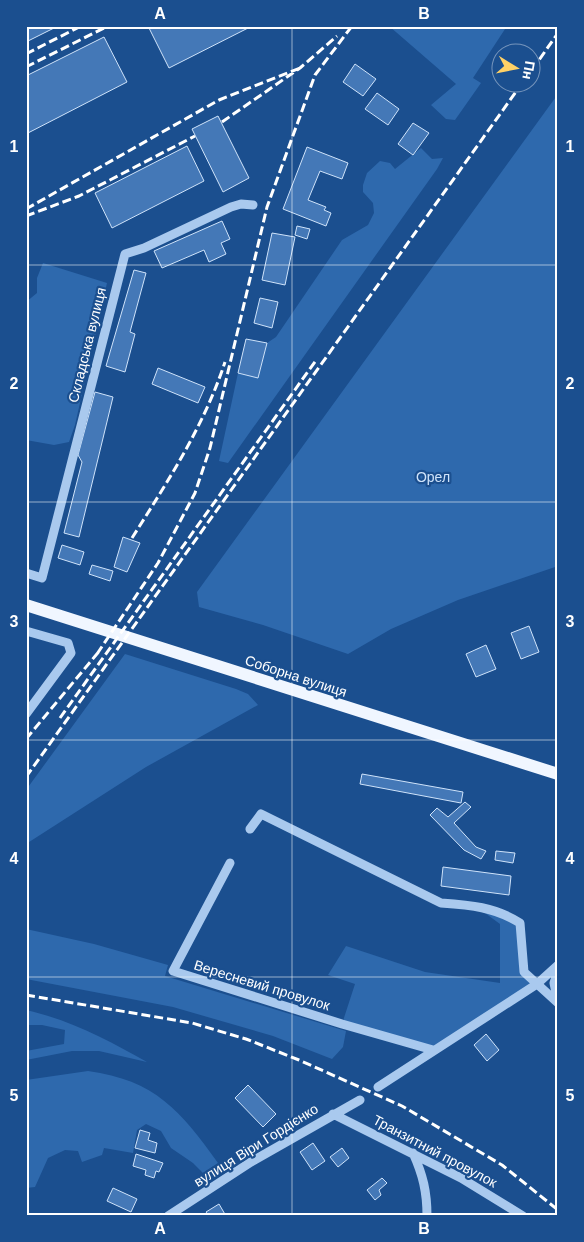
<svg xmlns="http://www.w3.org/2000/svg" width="584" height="1242" font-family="Arial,sans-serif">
	<rect width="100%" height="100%" fill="#1b4f8f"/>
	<path fill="#2e69ad" d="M389,26H507L473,78L481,83L455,120L446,119L431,105L456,84Z
		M558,94V566L458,600L391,629L348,654L263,625L199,607L197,592Z
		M421,148L432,159L443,158L437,169L228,463L219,461L238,373L258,378L267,343L276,337L342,240L368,225L374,213L373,203L363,192V185L367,173L380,161L390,163L395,169Z
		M43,263L107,283L75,425L69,442L54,445L26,440V302L37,293V278Z
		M125,654L236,689L248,694L258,705L146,767L26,844V790Z
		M474,905L520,923L522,966L535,982L433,1050L342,1024L355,984L328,975L346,946L425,972L500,983V924Z
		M26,929L94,944L168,965L165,976L346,1031L343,1047L332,1059L273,1036L173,1007L26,979Z
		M26,1010C70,1020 108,1040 147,1062L99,1051H72L26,1060V1051L64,1044L65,1030L42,1025H26Z
		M88,1071C155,1080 181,1111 218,1163L203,1173L193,1163L171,1148L161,1131L146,1124L137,1130L133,1153L104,1148L102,1155L82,1162L78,1151L65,1150L48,1158L35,1187L26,1188V1080Z"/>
	<path fill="#4478b7" stroke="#cfe3fa" d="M26,26H58L26,42Z
		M148,26H252L169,68Z
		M104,37L127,82L26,134V76Z
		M355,64L376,79L363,96L343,82Z
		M377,93L399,109L388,125L365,109Z
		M218,116L249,178L223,192L192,129Z
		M413,123L429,133L413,155L398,144Z
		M187,146L204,181L112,228L95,193Z
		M307,147L348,163L342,179L320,171L308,200L326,207L324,210L331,213L326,226L283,209Z
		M222,221L230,239L221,243L226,254L209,262L204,250L162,268L154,251Z
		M297,226L310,229L307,239L295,235Z
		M272,233L295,237L285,285L262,280Z
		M134,270L146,273L130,332L135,334L125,372L106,366Z
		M260,298L278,302L272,328L254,323Z
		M246,339L267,343L258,378L238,373Z
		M158,368L205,387L198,403L152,384Z
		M95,392L113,397L79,537L64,533L82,462L78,455Z
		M123,537L140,543L127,572L114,567Z
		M62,545L84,552L80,565L58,558Z
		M92,565L113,571L110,581L89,574Z
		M529,626L539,652L521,659L511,633Z
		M486,645L496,669L476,677L466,654Z
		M362,774L463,792L461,803L360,784Z
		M465,802L471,807L454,823L476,847L486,851L481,859L464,850L430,815L437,808L448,817Z
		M496,851L515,853L513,863L495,860Z
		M443,867L511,876L509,895L441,886Z
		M486,1034L499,1050L487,1061L474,1045Z
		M248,1085L276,1114L263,1127L235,1098Z
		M140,1130L150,1133L148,1140L157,1143L155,1153L135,1148Z
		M313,1143L325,1161L312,1170L300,1152Z
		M342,1148L349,1158L338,1167L330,1157Z
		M136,1154L163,1163L159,1172L156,1171L154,1178L145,1175L146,1170L133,1166Z
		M382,1178L387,1183L379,1190L381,1195L375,1200L367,1190Z
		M113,1188L137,1199L131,1212L107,1201Z
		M219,1204L226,1216H209L206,1212Z"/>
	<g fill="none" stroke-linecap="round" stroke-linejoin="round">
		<path stroke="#a9c9ee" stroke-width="9" d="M26,573L42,578L125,254L144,248L231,207L241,204L253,205
			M26,631L68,643L71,653L26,714
			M250,829L261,814L441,903C470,905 495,907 520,923L524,972L558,1003
			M230,863L173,971L342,1024L433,1050
			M558,971L554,983L558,1002
			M378,1087L537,984L558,965
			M333,1114L461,1178L523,1216
			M413,1153C423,1175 427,1192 427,1216
			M168,1216L251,1162L360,1100"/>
		<path stroke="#f0f6ff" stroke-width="12" d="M26,605L558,774"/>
		<path stroke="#fff" stroke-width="3" stroke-dasharray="9 4" stroke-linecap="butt" d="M26,54L81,26
			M26,67L108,26
			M532,70L558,33
			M222,122L300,68L337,36
			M26,209L219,100L300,68
			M26,216L79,196L195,136
			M132,538C168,481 204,426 225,362
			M97,654L158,563L195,493L210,448L267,207L315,75L352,26
			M60,718L317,359
			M26,739L101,649
			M26,777L523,82
			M26,995L192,1023L246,1039L299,1060L402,1106L502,1165L558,1210"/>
	</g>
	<path fill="none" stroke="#fff" stroke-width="1" stroke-opacity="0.55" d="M292,26V1216M26,265H558M26,502H558M26,740H558M26,977H558"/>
	<g text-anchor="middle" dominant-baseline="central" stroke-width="4.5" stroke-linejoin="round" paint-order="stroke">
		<g font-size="14" fill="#fff" stroke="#1b4f8f">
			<text transform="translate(87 345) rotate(-76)">Складська вулиця</text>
			<text transform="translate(296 676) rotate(18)">Соборна вулиця</text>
			<text transform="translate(262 985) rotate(17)">Вересневий провулок</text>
			<text transform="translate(256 1145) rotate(-32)">вулиця Віри Гордієнко</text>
			<text transform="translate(435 1151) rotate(28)">Транзитний провулок</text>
		</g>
		<g font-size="14" fill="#cfe3fa" stroke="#1b4f8f">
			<text x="433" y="477">Орел</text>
		</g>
	</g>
	<rect width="584" height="1242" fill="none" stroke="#1b4f8f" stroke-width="55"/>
	<g transform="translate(516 68) rotate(100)"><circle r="24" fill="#1b4f8f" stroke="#7695bc"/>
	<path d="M0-4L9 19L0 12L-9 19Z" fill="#ffd166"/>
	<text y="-8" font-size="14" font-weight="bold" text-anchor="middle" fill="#ffffff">Пн</text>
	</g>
	<rect x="28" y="28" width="528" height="1186" fill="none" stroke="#fff" stroke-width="2"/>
	<g font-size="16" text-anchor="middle" font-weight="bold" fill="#fff">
		<text x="160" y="19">A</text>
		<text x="424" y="19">B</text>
		<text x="14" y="152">1</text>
		<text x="570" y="152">1</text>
		<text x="14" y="389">2</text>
		<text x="570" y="389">2</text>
		<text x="14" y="627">3</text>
		<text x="570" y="627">3</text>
		<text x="14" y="864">4</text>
		<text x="570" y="864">4</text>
		<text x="14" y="1101">5</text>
		<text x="570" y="1101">5</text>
		<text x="160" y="1234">A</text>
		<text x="424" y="1234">B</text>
	</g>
</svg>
